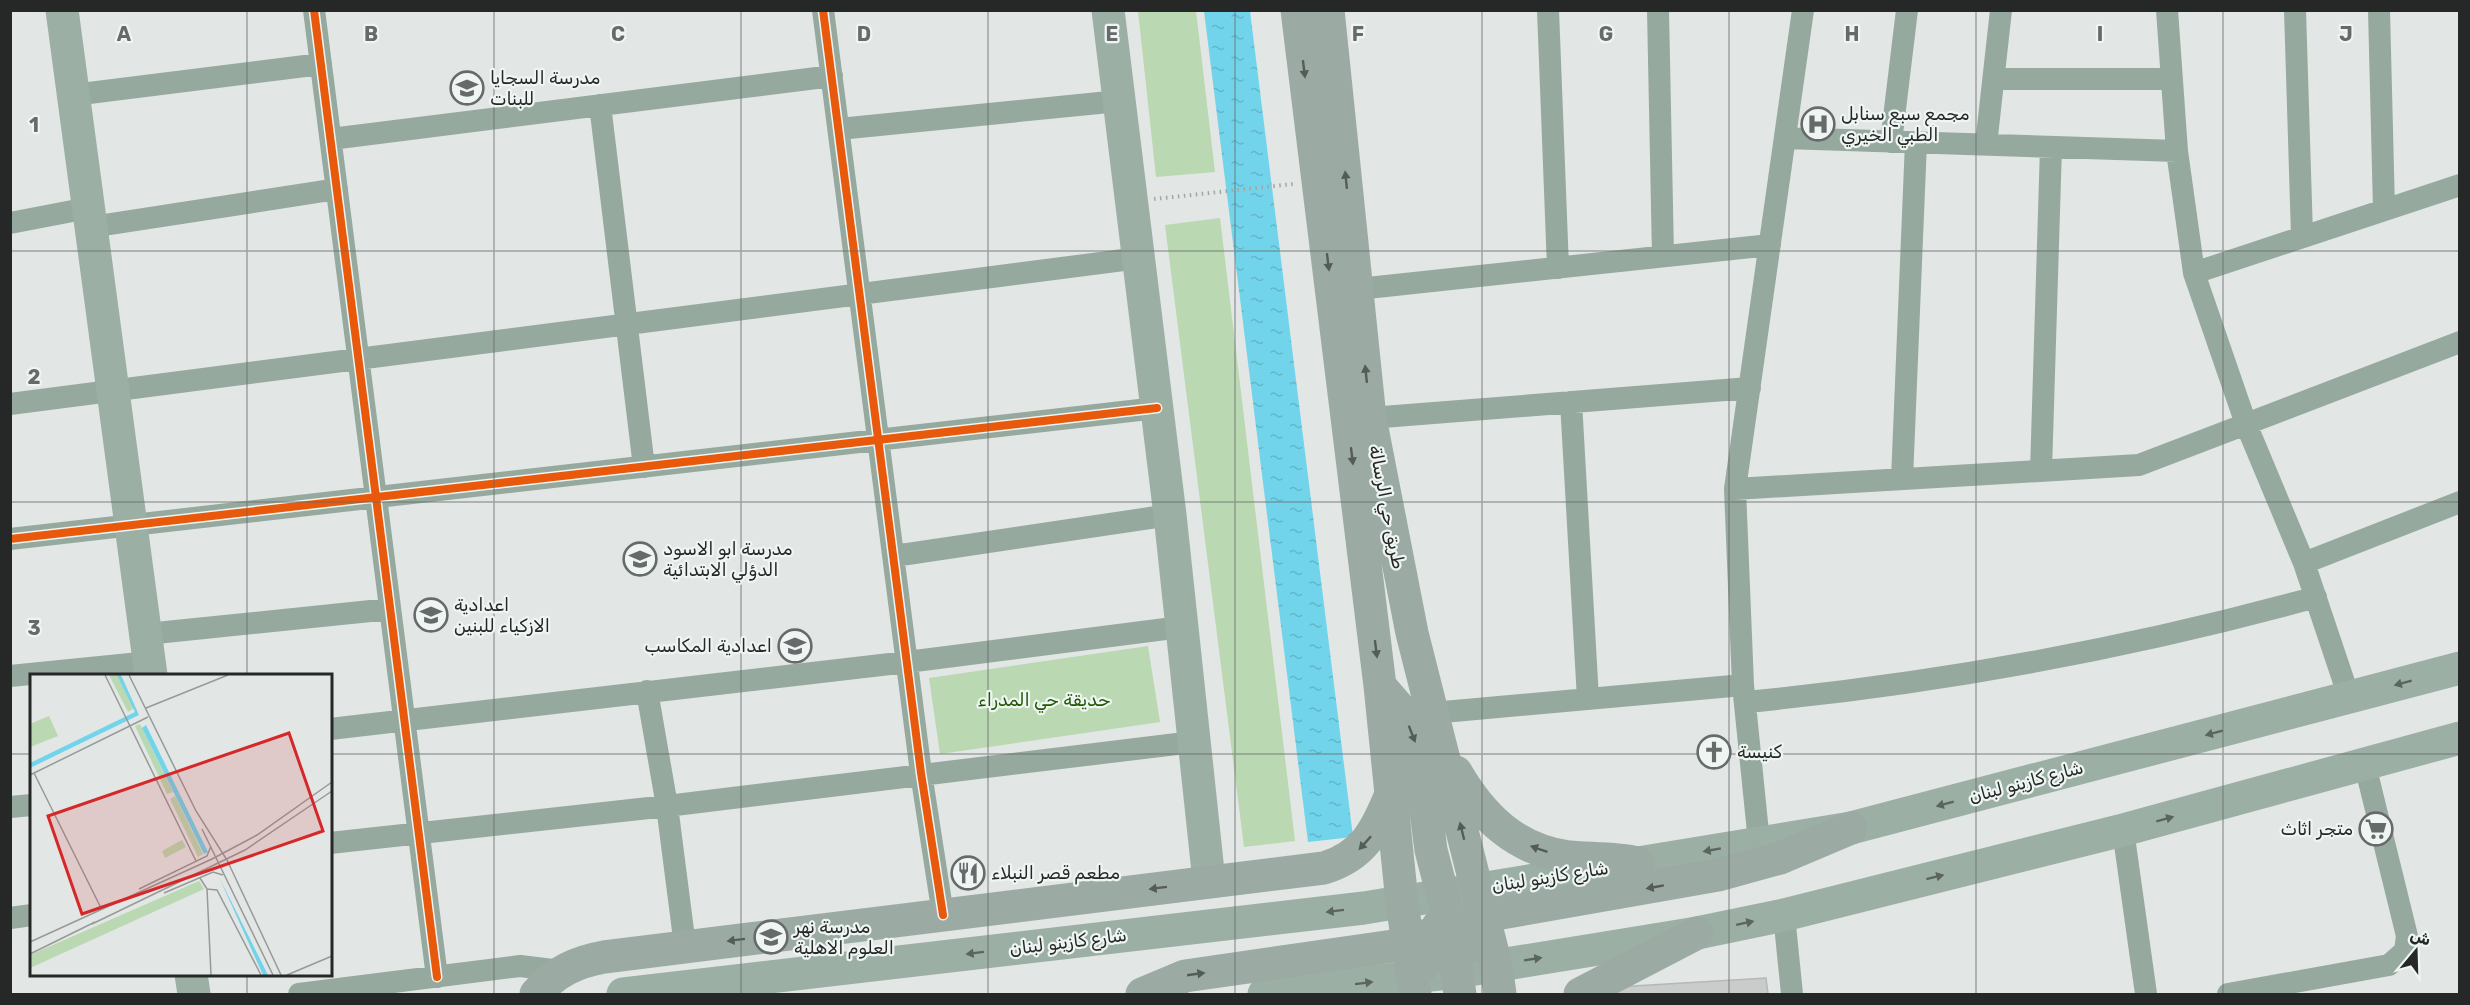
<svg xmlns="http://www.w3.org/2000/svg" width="2470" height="1005" font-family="Rubik,Vazirmatn,sans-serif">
	<defs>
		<pattern id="water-ripples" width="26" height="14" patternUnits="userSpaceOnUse" patternTransform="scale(1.5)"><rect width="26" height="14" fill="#71d4eb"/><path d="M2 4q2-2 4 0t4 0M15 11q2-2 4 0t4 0" fill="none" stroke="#62b6ca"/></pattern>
	</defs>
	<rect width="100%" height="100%" fill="#e2e6e5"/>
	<path fill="#bad8b1" d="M1138,11H1196L1215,172L1156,177Z
		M1220,218L1295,841L1244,847L1165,225Z
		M1148,646L1160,722L940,754L929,678Z"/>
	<path fill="url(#water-ripples)" d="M1204,11H1250L1353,837L1308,842Z"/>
	<path fill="#cacccc" stroke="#b5b8b7" stroke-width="1.5" d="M1766,978L1768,994H1596L1600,988Z"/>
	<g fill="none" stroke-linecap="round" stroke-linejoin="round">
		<path stroke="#9ea9a3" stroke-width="4" stroke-dasharray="1.5 4.5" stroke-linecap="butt" d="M1154,199L1293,184"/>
		<path stroke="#96a99e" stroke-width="22" d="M314,10L437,977
			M823,10L921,773L943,915
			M1548,10L1558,268
			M1658,10L1663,256
			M2167,10L2177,151L2194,273L2246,424L2304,563L2349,697
			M2295,10L2302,236
			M2379,10L2384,210
			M1994,79H2170
			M73,95L321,64
			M600,105L644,467
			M839,129L1119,101
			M1785,138L2177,151
			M331,139L832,76
			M1891,142L1907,10
			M1986,145L2001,10
			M10,223L88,208
			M91,227L337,189
			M2194,273L2460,185
			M1358,289L1770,245
			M1571,402L1588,699
			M10,404L1139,258
			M1370,418L1750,388
			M2041,471L2051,147
			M1902,479L1916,142
			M1735,489L2139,465L2460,342
			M10,539L1157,408
			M894,556L1170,515
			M2304,563L2460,502
			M146,634L390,609
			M10,676L150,662
			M647,691L667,806L685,946
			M1747,702C1940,683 2128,649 2316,597
			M1432,713L1743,685
			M330,729L907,662L1181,627
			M10,807L32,805
			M2123,830L2146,994
			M1759,842L1743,685L1735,489L1803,10
			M330,843L667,806L1193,742
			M1784,915L1792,994
			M10,918L32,915
			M299,994L520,966L561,971
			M2228,994L2389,965L2405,951L2407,936L2365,765"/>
		<path stroke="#9cafa5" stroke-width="33" d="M62,10L151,675
			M1108,10L1170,515L1209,881
			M191,974L194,994
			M623,994L1364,908L1851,828L2460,668
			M1264,994L1457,972L1697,933L1784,915L2123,830L2460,738"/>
		<path stroke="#9baba4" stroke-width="33" d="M1297,10L1380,686L1402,902L1415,994
			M1328,10L1370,418L1412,633L1496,965L1500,994
			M1381,687L1400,709L1411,729L1418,750L1431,850L1445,904L1449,918L1470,947
			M1456,772C1482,817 1516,850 1569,857C1593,859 1615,858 1638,863
			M1438,926L1454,956L1460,994
			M1412,977C1434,953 1453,927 1484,916L1718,875L1780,858L1851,828
			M536,994C555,972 576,962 604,957L1324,868C1364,856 1377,829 1391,794
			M1142,994L1185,976L1407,944L1427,935
			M1580,994L1697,933"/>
		<g stroke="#eef5f3" stroke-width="11">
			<path id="cycleway" d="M314,10L437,977
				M823,10L921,773L943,915
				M10,539L1157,408"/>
		</g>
		<use href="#cycleway" stroke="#e8590c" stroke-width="8"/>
	</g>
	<defs><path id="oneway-solid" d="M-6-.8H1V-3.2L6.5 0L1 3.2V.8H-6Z" transform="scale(1.5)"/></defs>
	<g fill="#545c59">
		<use href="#oneway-solid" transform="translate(1304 69) rotate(83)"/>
		<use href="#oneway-solid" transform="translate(1346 180) rotate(-96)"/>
		<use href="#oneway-solid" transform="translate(1328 262) rotate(83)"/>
		<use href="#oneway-solid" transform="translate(1366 374) rotate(-96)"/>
		<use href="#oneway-solid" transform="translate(1352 456) rotate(83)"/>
		<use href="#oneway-solid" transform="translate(1376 649) rotate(83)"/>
		<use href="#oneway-solid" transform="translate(1412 734) rotate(69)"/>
		<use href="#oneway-solid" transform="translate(1462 831) rotate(-104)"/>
		<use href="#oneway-solid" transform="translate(1365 843) rotate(132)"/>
		<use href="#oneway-solid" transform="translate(1539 849) rotate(-161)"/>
		<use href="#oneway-solid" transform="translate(1655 887) rotate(170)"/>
		<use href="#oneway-solid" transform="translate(1158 888) rotate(173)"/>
		<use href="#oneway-solid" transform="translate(736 940) rotate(173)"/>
		<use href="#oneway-solid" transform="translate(1196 974) rotate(-8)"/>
	</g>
	<g fill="#5b6560">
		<use href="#oneway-solid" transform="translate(2403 683) rotate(165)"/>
		<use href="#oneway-solid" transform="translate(2214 733) rotate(165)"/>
		<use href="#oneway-solid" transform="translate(1945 804) rotate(165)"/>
		<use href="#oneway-solid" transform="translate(2165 819) rotate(-15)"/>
		<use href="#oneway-solid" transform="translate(1712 850) rotate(170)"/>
		<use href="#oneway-solid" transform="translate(1935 877) rotate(-14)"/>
		<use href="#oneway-solid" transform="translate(1335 911) rotate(173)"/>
		<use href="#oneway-solid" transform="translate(1745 923) rotate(-12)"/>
		<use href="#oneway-solid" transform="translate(975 953) rotate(173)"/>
		<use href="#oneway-solid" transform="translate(1533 959) rotate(-9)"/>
		<use href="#oneway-solid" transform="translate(1364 983) rotate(-7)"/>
	</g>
	<path fill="none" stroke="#676a6a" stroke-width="1.5" stroke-opacity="0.55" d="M247,10V675M494,10V994M741,10V994M988,10V994M1235,10V994M1482,10V994M1729,10V994M1976,10V994M2223,10V994M10,251H2460M10,502H2460M10,754H32M330,754H2460M247,974V994"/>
	<defs>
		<g id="school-ring" transform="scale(1.725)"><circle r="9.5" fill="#eef5f3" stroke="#676a6a" stroke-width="1.5"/><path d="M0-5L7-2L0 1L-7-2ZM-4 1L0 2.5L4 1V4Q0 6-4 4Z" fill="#676a6a"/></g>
		<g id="hospital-ring" transform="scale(1.725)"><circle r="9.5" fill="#eef5f3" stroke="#676a6a" stroke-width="1.5"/><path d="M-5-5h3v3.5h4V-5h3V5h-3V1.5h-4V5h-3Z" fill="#676a6a"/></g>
		<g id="church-ring" transform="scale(1.725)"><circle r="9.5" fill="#eef5f3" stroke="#676a6a" stroke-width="1.5"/><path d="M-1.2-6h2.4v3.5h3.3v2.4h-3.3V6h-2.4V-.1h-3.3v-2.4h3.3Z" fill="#676a6a"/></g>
		<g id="supermarket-ring" transform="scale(1.725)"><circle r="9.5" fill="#eef5f3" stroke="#676a6a" stroke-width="1.5"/><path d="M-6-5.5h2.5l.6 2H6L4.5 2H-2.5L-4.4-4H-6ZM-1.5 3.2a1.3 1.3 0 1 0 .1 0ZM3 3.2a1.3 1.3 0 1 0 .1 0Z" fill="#676a6a"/></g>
		<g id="restaurant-ring" transform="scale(1.725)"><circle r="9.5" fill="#eef5f3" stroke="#676a6a" stroke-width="1.5"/><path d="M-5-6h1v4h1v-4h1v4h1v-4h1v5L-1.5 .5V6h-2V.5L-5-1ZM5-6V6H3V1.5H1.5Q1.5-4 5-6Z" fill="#676a6a"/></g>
	</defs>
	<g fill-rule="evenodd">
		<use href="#school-ring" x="467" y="88"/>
		<use href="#hospital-ring" x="1818" y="124"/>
		<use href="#school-ring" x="640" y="559"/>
		<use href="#school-ring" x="431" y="615"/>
		<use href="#school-ring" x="795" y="646"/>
		<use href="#church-ring" x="1714" y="752"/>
		<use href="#supermarket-ring" x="2376" y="829"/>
		<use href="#restaurant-ring" x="968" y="873"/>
		<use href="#school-ring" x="771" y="937"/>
	</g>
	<g text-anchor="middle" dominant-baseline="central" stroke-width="4.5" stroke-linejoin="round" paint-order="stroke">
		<g font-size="18" fill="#252827" stroke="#eef5f3" text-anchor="start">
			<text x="490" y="78">مدرسة السجايا<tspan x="490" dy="21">للبنات</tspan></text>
			<text x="1841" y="114">مجمع سبع سنابل<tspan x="1841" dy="21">الطبي الخيري</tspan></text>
			<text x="663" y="549">مدرسة ابو الاسود<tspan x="663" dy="21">الدؤلي الابتدائية</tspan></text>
			<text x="454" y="605">اعدادية<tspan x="454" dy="21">الازكياء للبنين</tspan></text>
			<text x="772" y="646" text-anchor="end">اعدادية المكاسب</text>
			<text x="1737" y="752">كنيسة</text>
			<text x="2353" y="829" text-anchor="end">متجر اثاث</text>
			<text x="991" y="873">مطعم قصر النبلاء</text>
			<text x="794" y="927">مدرسة نهر<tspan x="794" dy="21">العلوم الاهلية</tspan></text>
		</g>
		<g font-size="18" fill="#252827" stroke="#eef5f3">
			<text transform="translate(1387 507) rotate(79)">طريق حي الرسالة</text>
			<text transform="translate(2026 782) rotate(-15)">شارع كازينو لبنان</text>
			<text transform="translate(1550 877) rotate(-9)">شارع كازينو لبنان</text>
			<text transform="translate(1068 942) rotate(-7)">شارع كازينو لبنان</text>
		</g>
		<g font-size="18" fill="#215801" stroke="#eef5f3">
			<text x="1044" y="700">حديقة حي المدراء</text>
		</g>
	</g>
	<g transform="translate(30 674)">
		<rect width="302" height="302" fill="#e2e6e5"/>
		<path d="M79,1H87L104,34L98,38ZM19,42L28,62L0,73V50ZM110,50L143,118L137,120L105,52ZM145,122L173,180L168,183L140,125ZM152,166L156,173L135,184L132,177ZM169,207L174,215L0,294V281Z" fill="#bad8b1"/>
		<path d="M87,1H91L109,41L0,94V89L105,38ZM116,51L178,178L174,180L112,54ZM189,203L238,301H233Z" fill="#71d4eb"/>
		<path fill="none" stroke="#969a99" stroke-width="1.5" d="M75,1L166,187M99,1L166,137L197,186L251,301M116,34L198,1M4,99L71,234M0,101L118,43M172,155L243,301M170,204L177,215L187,216L231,301M109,215L177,182L181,172M177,215L181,301M134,219L183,198L193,201M62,250L215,176L302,117M0,268L182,185L227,161L302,108M0,280L65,248M257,301L302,282"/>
		<path fill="#d62828" fill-opacity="0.15" stroke="#d62828" stroke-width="3" d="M259,59L293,157L52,240L18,142Z"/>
		<rect width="302" height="302" fill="none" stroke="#252827" stroke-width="3"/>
	</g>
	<g font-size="20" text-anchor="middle" font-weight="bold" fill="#676a6a" stroke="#eef5f3" stroke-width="4.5" stroke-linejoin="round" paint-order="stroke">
		<text x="124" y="41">A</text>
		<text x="371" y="41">B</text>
		<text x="618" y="41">C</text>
		<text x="864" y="41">D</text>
		<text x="1112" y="41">E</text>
		<text x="1358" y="41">F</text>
		<text x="1606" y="41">G</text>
		<text x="1852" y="41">H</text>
		<text x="2100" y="41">I</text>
		<text x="2346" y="41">J</text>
		<text x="34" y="132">1</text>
		<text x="34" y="384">2</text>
		<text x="34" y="635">3</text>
	</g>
	<rect width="2470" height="1005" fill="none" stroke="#252827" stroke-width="24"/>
	<g transform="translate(2416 951) rotate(19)" stroke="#eef5f3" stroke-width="4.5" paint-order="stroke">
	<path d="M0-4.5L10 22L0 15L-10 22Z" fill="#252827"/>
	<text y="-9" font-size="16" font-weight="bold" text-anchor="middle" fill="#252827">ش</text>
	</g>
</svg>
